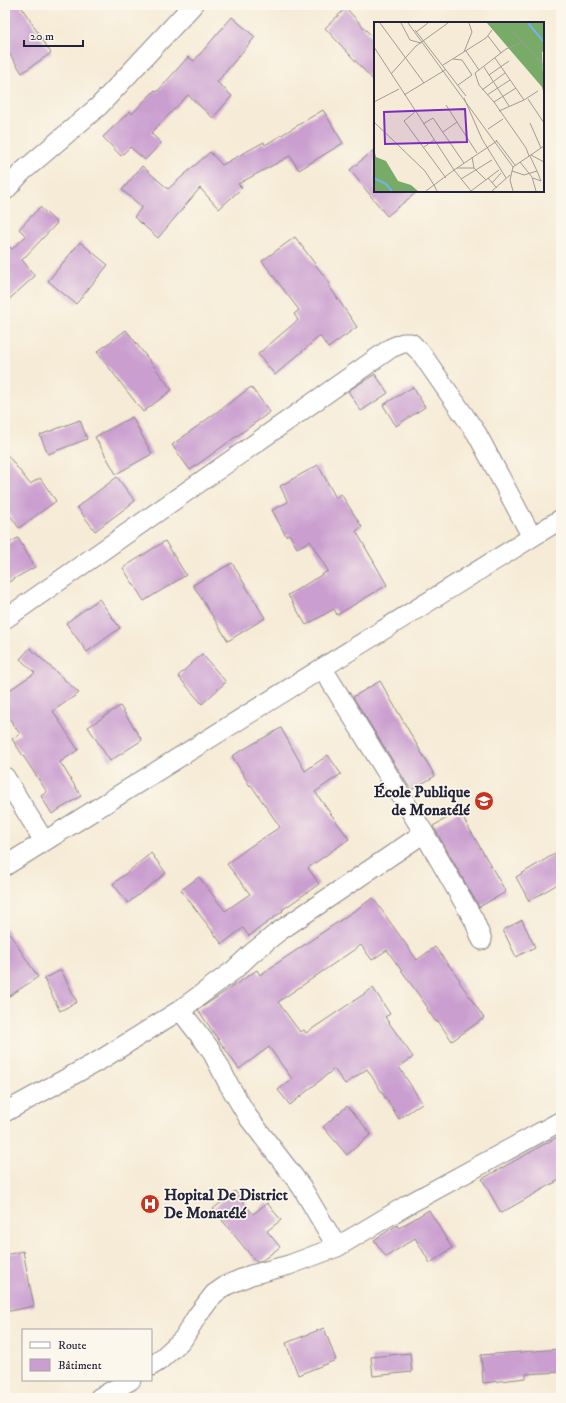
<svg xmlns="http://www.w3.org/2000/svg" width="566" height="1403" font-family="'IM FELL DW Pica',serif">
	<rect width="100%" height="100%" fill="#fbf7ec"/>
	<filter id="ink" filterUnits="userSpaceOnUse"><feTurbulence type="fractalNoise" baseFrequency=".025" numOctaves="2"/><feDisplacementMap in="SourceGraphic" scale="8" xChannelSelector="R" yChannelSelector="G"/><feConvolveMatrix kernelMatrix="1 2 1 2 8 2 1 2 1" color-interpolation-filters="sRGB"/></filter>
	<filter id="wash" filterUnits="userSpaceOnUse"><feTurbulence type="fractalNoise" baseFrequency=".012" numOctaves="4" result="noise"/><feDisplacementMap in="SourceGraphic" scale="16" xChannelSelector="R" yChannelSelector="G"/><feGaussianBlur stdDeviation="0.9" result="paint"/><feColorMatrix in="noise" values="0 0 0 0 0 0 0 0 0 0 0 0 0 0 0 0 0 1.4 0 .05"/><feComposite in="paint" operator="in"/></filter>
	<g filter="url(#wash)">
		<rect width="100%" height="100%" fill="#f6ebd6"/>
		<g id="blocks">
			<path fill="#ca9fd0" d="M5,5H20L51,53L22,73L5,47Z
				M346,8L375,40V82L325,28Z
				M232,17L255,37L217,82L232,96L213,118L188,95L151,133L161,143L145,160L130,147L121,156L103,137L130,111L132,114L155,90L157,92L188,57L194,61Z
				M323,110L343,143L299,170L290,156L238,184L242,188L219,209L200,188L158,238L134,217L142,207L122,190L142,166L168,189L210,152L222,165L264,142L265,145Z
				M375,149V191H418L387,216L350,170Z
				M40,207L57,223L22,260L35,276L5,303V242L12,249L26,236L19,229Z
				M295,237L330,284L329,286L357,327L328,348L320,336L275,375L258,354L298,320L294,314L299,310L262,261Z
				M80,242L108,265L76,304L48,281Z
				M126,330L172,390L143,412L97,352Z
				M375,374L388,393L361,411L348,391Z
				M251,387L270,412L190,470L172,445Z
				M413,387L425,407L396,426L383,405Z
				M132,417L152,454L116,474L95,437Z
				M80,420L87,439L48,454L40,435Z
				M5,452L30,484L40,478L56,501L19,528L5,508Z
				M318,465L336,498L341,494L362,527L356,531L387,585L337,615L334,609L306,625L288,595L328,571L310,541L297,548L289,534L286,536L272,510L288,502L280,486Z
				M117,477L135,501L95,531L77,507Z
				M18,538L35,567L5,584V545Z
				M165,541L186,575L144,601L123,568Z
				M232,563L265,618L228,641L193,585Z
				M99,599L120,628L87,652L66,623Z
				M30,648L79,693L53,711L78,750L60,762L81,796L52,814L41,796L47,792L12,739L20,734L5,712V693L35,673L20,659Z
				M202,654L226,682L202,704L178,676Z
				M380,681L435,776L411,790L353,697Z
				M120,706L142,740L110,761L88,727Z
				M281,728L305,771L328,755L341,774L315,792L349,839L308,868L319,884L282,910L283,911L249,936L243,928L222,944L181,890L199,877L225,911L250,894L227,864L248,848L280,827L251,785L250,786L232,756Z
				M459,811L506,892L479,907L433,826Z
				M561,850V882L529,901L516,877Z
				M151,853L166,873L128,903L113,884Z
				M373,898L417,960L435,947L460,980L459,981L484,1018L452,1041L438,1021L436,1022L427,1009L428,1008L387,950L372,960L361,945L278,1002L300,1032L304,1030L306,1033L373,988L390,1014L385,1017L413,1057L399,1067L422,1103L399,1119L367,1069L345,1084L334,1069L290,1105L278,1090L292,1079L269,1047L239,1069L198,1010L257,970L260,975Z
				M522,920L535,947L516,957L503,930Z
				M5,927L38,977L5,999Z
				M61,970L77,1002L60,1011L44,979Z
				M347,1106L371,1134L347,1155L323,1127Z
				M561,1135V1179L501,1213L482,1179Z
				M235,1191L253,1214L267,1203L281,1220L267,1231L280,1247L263,1260L256,1262L213,1209Z
				M429,1210L452,1248L430,1263L415,1238L386,1257L374,1240L397,1225L399,1228Z
				M23,1251L34,1306L5,1312V1255Z
				M324,1328L336,1360L298,1375L286,1343Z
				M561,1349V1372L526,1374V1378L483,1383L481,1355Z
				M410,1353L412,1372L373,1376L371,1357Z"/>
		</g>
	</g>
	<g filter="url(#ink)">
		<use href="#blocks" fill-opacity="0" stroke="#8c8688" stroke-width="1"/>
		<g fill="none" stroke-linecap="round" stroke-linejoin="round">
			<g stroke="#8c8688" stroke-width="21">
				<path id="minor" d="M5,191L22,172L99,106L193,5
					M5,619L391,348L403,343H411L421,353L477,434L532,537
					M5,777L44,841
					M424,833L474,920L482,940
					M5,866L561,519
					M180,1010L211,1050L229,1085L248,1117L301,1186L337,1247
					M5,1112L102,1059L180,1010L234,970L252,953L278,932L424,833L323,669
					M151,1366L159,1361L183,1339L197,1316L214,1294L227,1285L251,1275L289,1265L337,1247L409,1204L561,1121
					M99,1398L131,1380"/>
			</g>
			<use href="#minor" stroke="#fff" stroke-width="19"/>
		</g>
	</g>
	<defs>
		<g id="school-disc" transform="scale(1)"><circle r="9.5" fill="#c8321e" stroke="#fbf7ec"/><path d="M0-5L7-2L0 1L-7-2ZM-4 1L0 2.5L4 1V4Q0 6-4 4Z" fill="#fff"/></g>
		<g id="hospital-disc" transform="scale(1)"><circle r="9.5" fill="#c8321e" stroke="#fbf7ec"/><path d="M-5-5h3v3.5h4V-5h3V5h-3V1.5h-4V5h-3Z" fill="#fff"/></g>
	</defs>
	<g fill-rule="evenodd">
		<use href="#school-disc" x="484" y="801"/>
		<use href="#hospital-disc" x="150" y="1204"/>
	</g>
	<g text-anchor="middle" dominant-baseline="central" stroke-width="3.5" stroke-linejoin="round" paint-order="stroke">
		<g font-size="16" font-weight="bold" fill="#22223b" stroke="#fbf7ec" text-anchor="end">
			<text x="470" y="792">École Publique<tspan x="470" dy="18">de Monatélé</tspan></text>
			<text x="164" y="1195" text-anchor="start">Hopital De District<tspan x="164" dy="18">De Monatélé</tspan></text>
		</g>
	</g>
	<g transform="translate(374 22)">
		<rect width="170" height="170" fill="#f6ebd6"/>
		<path d="M113,1H170V29L168,30L170,73L168,65ZM0,127L2,135L12,139L24,159L37,163L44,169H0Z" fill="#77ab67"/>
		<path fill="none" stroke="#74b3e8" stroke-width="2" d="M154,1L170,20M0,156L12,162L18,169"/>
		<path fill="none" stroke="#a19b98" stroke-width="1" d="M6,1L50,61M27,1L36,18L47,21M34,1L139,145M41,8L92,74M42,10L54,1M139,10L149,20M114,14L127,31M0,25L80,148L123,119M92,29L105,48M90,30L98,10L95,1M121,36L150,78L164,69M79,37L88,38L98,53M69,43L112,16L118,8M110,45L135,84M17,52L42,24L74,1M115,53L135,39M84,63L98,53M108,68L131,51M30,73L71,48M113,73L136,58M90,76L108,117L132,156M154,77L170,101M0,80L25,67M120,80L142,66M72,83L103,131M125,89L150,78M41,90L30,99L72,156M0,100L51,149L60,163L80,148L97,169M156,101L167,126M49,102L59,96L90,141M114,107L129,97M69,110L83,100M122,118L141,143M50,125L60,118M157,133L170,140M155,134L152,126L120,80L105,63L101,51L132,27L149,20L170,44M98,135L100,146L112,158M146,140L158,155L162,169M83,146H100M138,149L150,153L163,149L156,134M114,156L123,166M159,156L167,159L163,149M87,157L118,138M118,161L127,151M52,169L60,163L63,169M97,169L125,148M118,169L136,153M139,169L136,158L139,145L170,124"/>
		<path fill="#7b2cbf" fill-opacity="0.15" stroke="#7b2cbf" stroke-width="2" d="M91,87L93,120L11,122L10,90Z"/>
		<rect width="170" height="170" fill="none" stroke="#22223b" stroke-width="2"/>
	</g>
	<rect width="566" height="1403" fill="none" stroke="#fbf7ec" stroke-width="20"/>
	<rect x="22" y="1329" width="130" height="52" fill="#fbf7ec" stroke="#a4a2a5"/>
	<rect x="30" y="1342" width="20" height="6" fill="#ffffff" stroke="#a4a2a5"/>
	<text x="58" y="1349" font-size="12" fill="#22223b">Route</text>
	<rect x="30" y="1359" width="20" height="12" fill="#ca9fd0" stroke="#a4a2a5"/>
	<text x="58" y="1369" font-size="12" fill="#22223b">Bâtiment</text>
	<path d="M24 40v6h59v-6" fill="none" stroke="#22223b" stroke-width="2"/>
	<text x="30" y="40" font-size="12" fill="#22223b" stroke="#fbf7ec" stroke-width="3" paint-order="stroke">20 m</text>
</svg>
